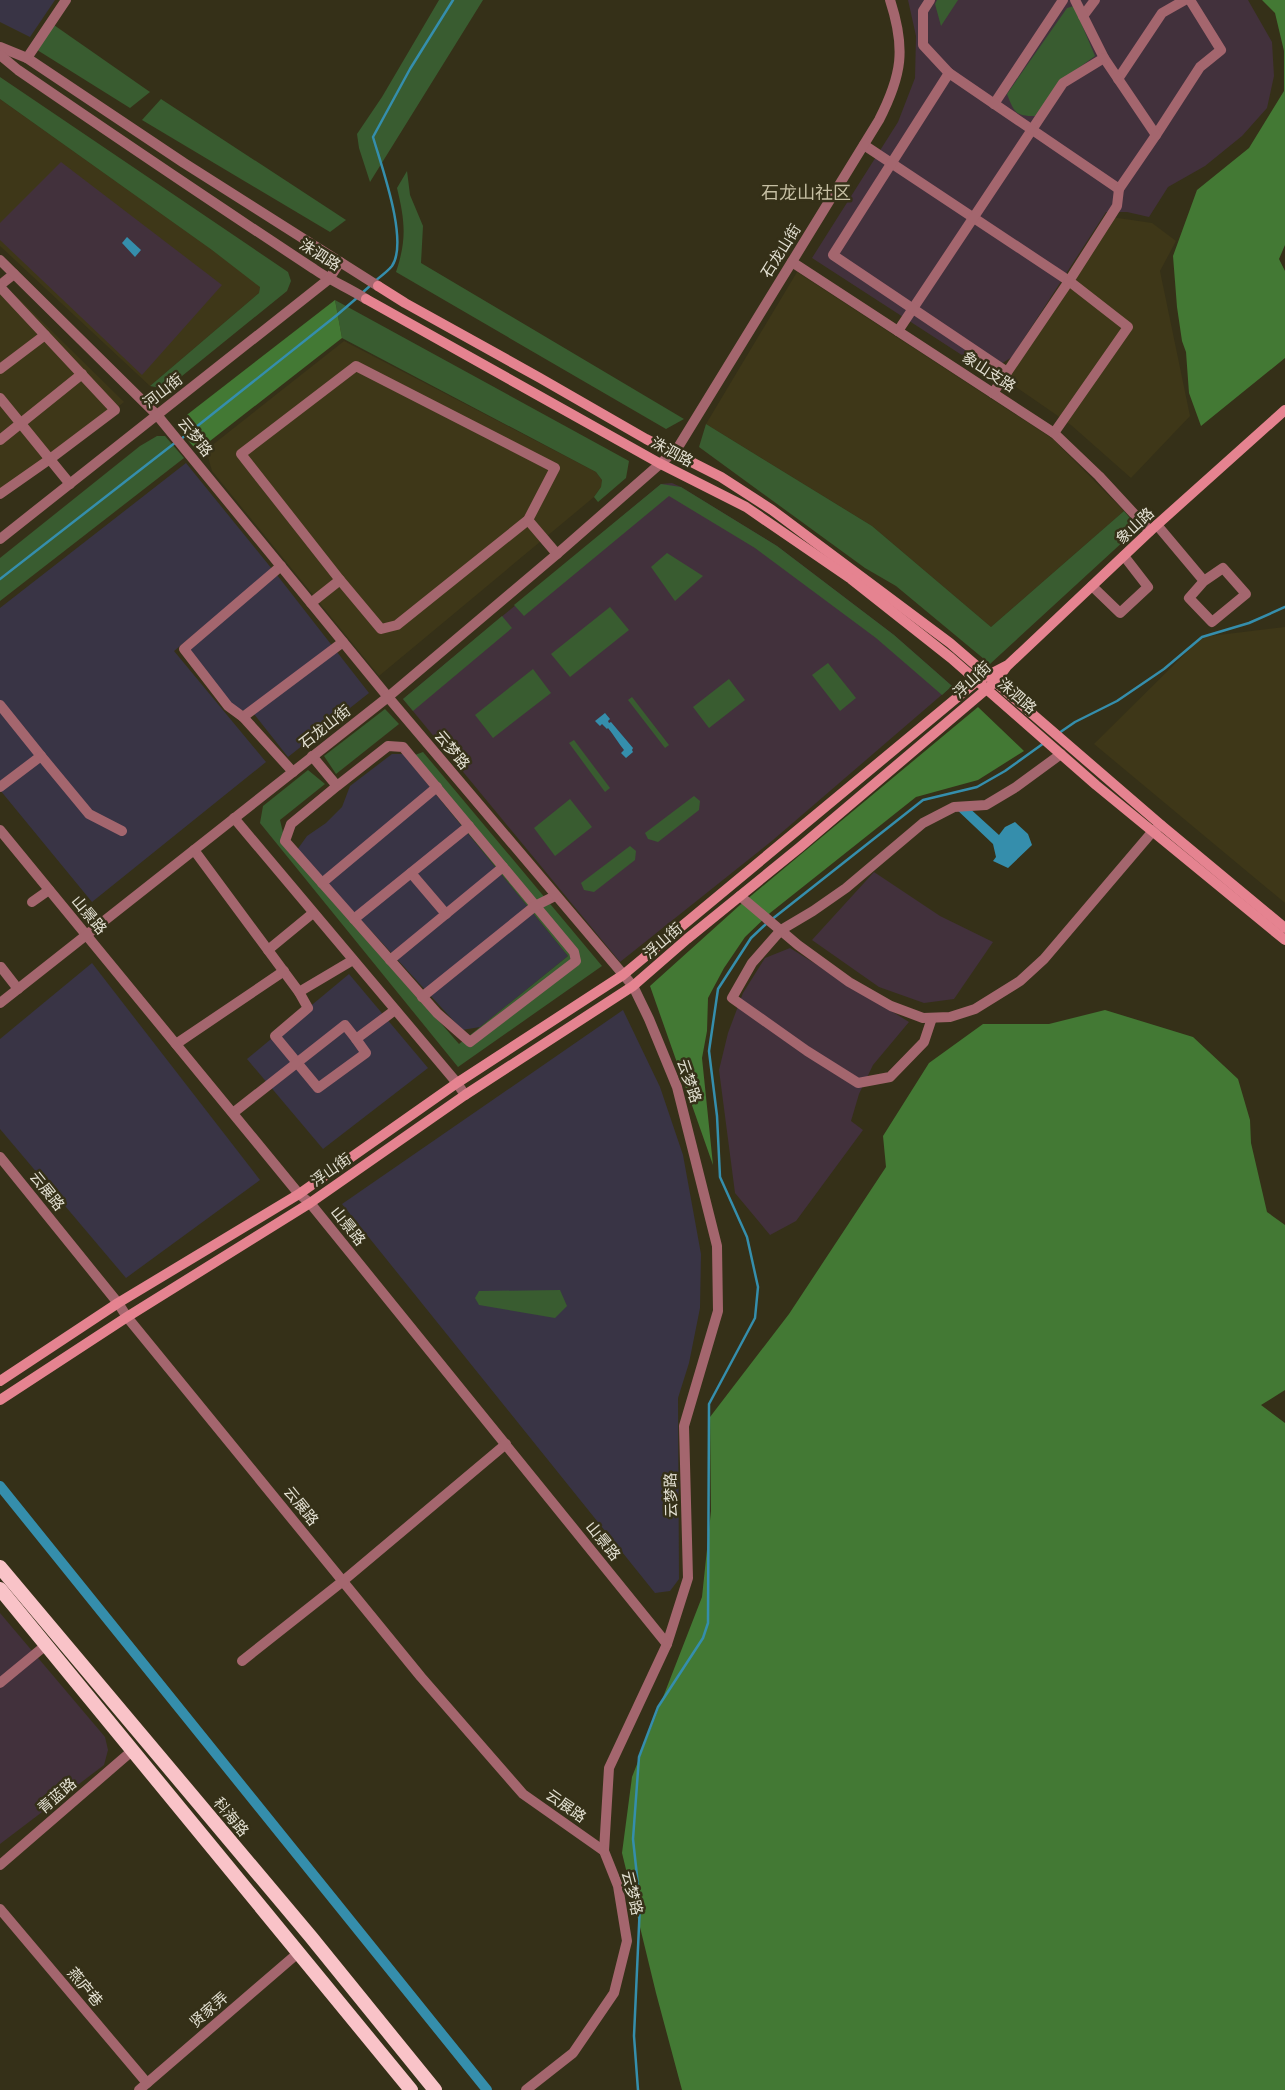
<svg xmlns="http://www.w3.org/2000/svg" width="1285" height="2090" viewBox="0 0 1285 2090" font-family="Spectral,'Noto Sans SC',serif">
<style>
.built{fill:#3e3718}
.industrial{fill:#393445}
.education{fill:#42313c}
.green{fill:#395c30}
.forest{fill:#437934}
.water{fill:#358eac}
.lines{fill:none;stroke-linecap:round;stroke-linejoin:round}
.stream{stroke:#358eac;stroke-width:2.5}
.canal{stroke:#358eac;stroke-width:10}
.minor{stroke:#a4666e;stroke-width:10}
.tertiary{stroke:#a4666e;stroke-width:10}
.secondary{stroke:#e58390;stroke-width:10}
.trunk{stroke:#f9c3c8;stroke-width:14}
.labels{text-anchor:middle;stroke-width:5;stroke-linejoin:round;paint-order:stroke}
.street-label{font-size:15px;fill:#e3e0d2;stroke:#353018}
.quarter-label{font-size:18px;fill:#c6bfa3;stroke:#353018}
</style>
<rect width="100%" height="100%" fill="#353018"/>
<g class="built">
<path d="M0,99l253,180 7,8 -1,6 -7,6 -102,87 -150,-140z"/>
<path d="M1111,217l41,6 24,18 -16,30 30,145 -59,62 -60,-53 -68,-47z"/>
<path d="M797,272l256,167 71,72 -133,116 -119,-101 -166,-102z"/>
<path d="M0,293h13l111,109 -124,97z"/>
<path d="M344,341l252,131 6,8 -1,7 -7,10 -215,179 -167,-205 -6,-21z"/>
<path d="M1285,627v276l-191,-159 108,-107z"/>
</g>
<g class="industrial">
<path d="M0,0h55l-25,37 -30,-15z"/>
<path d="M186,463l86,106 -98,82 92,111 -174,140 -92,-112v-182z"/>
<path d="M277,575l92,118 -81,64 -34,-43 -26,-8 -44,-57z"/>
<path d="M392,754h11l165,202 -88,71 -18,3 -165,-180 10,-14 19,-13 16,-16 8,-21z"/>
<path d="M92,963l168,217 -134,98 -126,-149v-90z"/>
<path d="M349,974l79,94 -105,81 -76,-90z"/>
<path d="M623,1010l37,77 23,68 18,99 -1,54 -11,55 -11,35 1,181 -9,12 -15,2 -313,-389z"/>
</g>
<g class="education">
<path d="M908,0h340l24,42 2,34 -7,32 -25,28 -37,30 -37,21 -19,30 -22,-5h-21l-94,145 -24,15 -176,-114 86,-136 17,-44 1,-42z"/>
<path d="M61,162l161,123 -80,90 -142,-135v-17z"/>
<path d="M672,483l9,4 96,59 117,89 58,51 -179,154 -153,122 -217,-263 258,-215z"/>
<path d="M874,872l66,44 53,26 -39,57 -30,4 -45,-16 -67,-47z"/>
<path d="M790,948l119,74 -36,43 -14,29 -8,27 12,9 -67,91 -26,14 -35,-42 -16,-123 9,-37 15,-40 22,-35z"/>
<path d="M0,1613l105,124 3,13 -4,15 -104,79z"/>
</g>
<g class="green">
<path d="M439,0h44l-113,182 -11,-34 -2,-14 25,-37z"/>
<path d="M937,0h21l-17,26 -6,-22z"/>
<path d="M1074,6l21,50 -33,24 -27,36c-20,0 -21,-4 -28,-22l60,-86z"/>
<path d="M51,23l99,69 -20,16 -96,-60z"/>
<path d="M0,77l288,195 3,9 -4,10 -121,98 -16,-3 102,-87 7,-6 1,-6 -48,-37 -212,-151z"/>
<path d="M161,99l185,121 -16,12 -188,-112z"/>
<path d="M407,171l3,24 13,31 -2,37 263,156 -18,10 -270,-157c11,-33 9,-51 1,-84z"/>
<path d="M335,300l294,161 -3,17 -28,24 -4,-5 7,-10 1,-7 -6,-8 -254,-134z"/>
<path d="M706,424l166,102 119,101 133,-116 14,17 -148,136 -94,-78 -31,-18 -166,-121z"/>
<path d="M157,436h8l19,22 -184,143v-43l140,-112z"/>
<path d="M661,484l20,3 96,59 117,89 58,51 -10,9 -66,-57 -121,-90 -86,-52 -145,120 -10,-11z"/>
<path d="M667,553l36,23 -28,25 -24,-34z"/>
<path d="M610,607l19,23 -59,47 -19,-23z"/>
<path d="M502,616l10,12 -99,83 -10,-12z"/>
<path d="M828,663l28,35 -16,13 -28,-36z"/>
<path d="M533,669l18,24 -58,45 -18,-23z"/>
<path d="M729,679l16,21 -36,28 -16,-21z"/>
<path d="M632,697l37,48 -4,3 -37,-48z"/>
<path d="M385,709l14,15 -63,50 -12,-18z"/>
<path d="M574,740l36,48 -5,4 -36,-49z"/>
<path d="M423,752l179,214 -144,101 -198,-244 3,-17 45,-36 17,14 -45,36 6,25 173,199 109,-88 -161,-198z"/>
<path d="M694,796l6,5 -1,9 -41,32 -10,-3 -3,-6z"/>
<path d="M570,799l22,28 -37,29 -21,-28z"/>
<path d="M630,846l6,5 -1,9 -41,32 -10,-2 -3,-7z"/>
<path d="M560,1290l7,16 -12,12 -76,-13 -4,-7 4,-7z"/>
</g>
<g class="forest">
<path d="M1262,0h23v245l-6,14 6,12v87l-84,68 -12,-33 -3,-41 -4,-11 -5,-34 -4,-51 24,-66 52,-42 35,-57v-40l-9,-38z"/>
<path d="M335,300l7,38 -141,110h-6c-8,-8 -13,-14 -15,-25l8,-9z"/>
<path d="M978,707l46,44 -46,29 -62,17 -146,116 -25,24 -21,31 -16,30 -1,33 -5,27 11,107 -63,-179 90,-81z"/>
<path d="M1105,1010l88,27 45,42 12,41 1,23 16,69 18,13v165l-24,15 24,18v667h-603l-26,-97 -34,-140 10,-76 70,-180 9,-86 -1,-94 79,-103 97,-147 -3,-31 46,-73 54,-39h66z"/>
</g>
<g class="water">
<path d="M127,237l14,13 -6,7 -13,-14z"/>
<path d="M605,713l5,6 -2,2 1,2 2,-1 22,26 -1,2 1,2 -7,6 -5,-5 3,-3c-6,-7 -10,-15 -16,-22l-1,1 -5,-5 -2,2 -5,-5z"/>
<path d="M966,805l33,30 6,-8 10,-5 13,12 4,11 -24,23 -15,-7 3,-4 -3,-13 -39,-37z"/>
</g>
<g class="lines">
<g class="stream">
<path d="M375,281c5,-4 13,-10 17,-15 17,-25 -11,-101 -19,-129l37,-68 43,-69"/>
<path d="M362,293l9,-8"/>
<path d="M181,439l156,-124 21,-18"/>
<path d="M0,579l176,-137"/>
<path d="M1059,733l16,-11 42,-21 47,-32 38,-32 47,-14 36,-16"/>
<path d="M771,920l152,-120 54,-13 28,-16 39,-28"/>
<path d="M638,2090l-4,-54 6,-132 -7,-65 6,-82 19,-50 45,-69 5,-15 1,-219 46,-86 3,-31 -11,-50 -27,-60 -3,-61 -8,-65 9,-62 33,-51 16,-15"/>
</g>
<path class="canal" d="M0,1486l487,604"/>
<g class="minor">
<path d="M930,0l-7,11v34l26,28"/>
<path d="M1083,16l12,-16"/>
<path d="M27,58l39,-58"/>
<path d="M1118,79l44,-66 23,-13"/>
<path d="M994,104l69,-104"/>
<path d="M1156,135l44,-68 21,-17 -31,-50"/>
<path d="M864,145l205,136 -76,112"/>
<path d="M0,285l14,-11"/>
<path d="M0,287l115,123 -65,49 -50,35"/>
<path d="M898,331l165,-248 41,-25 -29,-58"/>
<path d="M356,366l199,102 -27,52 -131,105 -16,4 -41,-49 -99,-126z"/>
<path d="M0,369l45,-34"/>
<path d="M1007,372l-174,-117 116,-182 170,116 37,-54 -52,-77"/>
<path d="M0,398l70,86"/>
<path d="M1054,433l74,-106 -59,-46 48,-75 2,-17"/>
<path d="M0,440l82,-66"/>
<path d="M528,520l29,34"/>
<path d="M1157,525l47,56 19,-13 23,26 -34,28 -23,-24 15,-17"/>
<path d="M1092,586l28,27 28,-26 -24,-31"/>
<path d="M311,603l29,-23"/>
<path d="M0,705l41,51"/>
<path d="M243,717l-15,-11 -44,-57 97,-83"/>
<path d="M312,756l25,30 51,-40 15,1 171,205 2,9 -106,81 -33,-29 -152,-172 6,-17 46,-38"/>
<path d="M293,772l-50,-55 100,-75"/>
<path d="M0,787l41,-31 48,58 33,17"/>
<path d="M234,818l223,265 8,12"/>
<path d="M194,850l105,142 9,16 -33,28 43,52 48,-35 -10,-14"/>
<path d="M411,873l35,41"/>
<path d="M322,883l115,-96"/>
<path d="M740,896l58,49 51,37 42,24 32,12 27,-1 25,-8 45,-28 24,-22 109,-128 8,-6"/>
<path d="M32,902l17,-12"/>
<path d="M354,919l115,-93"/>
<path d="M268,950l45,-37"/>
<path d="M390,960l113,-93"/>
<path d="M1,967l17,22"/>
<path d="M299,992l54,-32"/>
<path d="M422,997l113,-91 20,-10"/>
<path d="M932,1018l-8,24 -34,35 -32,6 -51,-32 -75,-53 20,-35 29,-33 32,-19 33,-23 77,-65 31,-16 32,-2 30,-18 45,-33"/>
<path d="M176,1044l108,-73"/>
<path d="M233,1113l112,-88 11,14 39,-29"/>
<path d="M0,1683l46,-38"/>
<path d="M0,1909l147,174"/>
<path d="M139,2090l159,-137"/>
</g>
<g class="tertiary">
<path d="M0,47l27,11 157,105 194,123"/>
<path d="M0,55l18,15c98,67 197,134 296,199 17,12 35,19 52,30"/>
<path d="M0,260l157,155 231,282 245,289 16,33 28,68 40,159 1,65 -34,115 4,152 -21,66 -58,124 -5,83 14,35 9,55 -13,52 -41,60 -47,37"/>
<path d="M792,262l262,171 45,43 51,55"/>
<path d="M0,539l329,-260 11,-17"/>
<path d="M0,830l299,364 11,9 357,441"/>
<path d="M0,1003l388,-306 169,-143 120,-105 202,-329c23,-45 27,-71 11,-120"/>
<path d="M0,1157l118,146 9,14 294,360 102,117 81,57"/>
<path d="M242,1661l101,-80 163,-137"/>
<path d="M0,1865l133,-115"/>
</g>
<g class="secondary">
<path d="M378,286l27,17 135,75 106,61 75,38 51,33 178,133 211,182 124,103"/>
<path d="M366,299l293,164 87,44 105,72 100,79 145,127 189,155"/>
<path d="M0,1381l118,-78 181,-109 158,-111 166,-108 354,-294 29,-15"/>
<path d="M0,1400l127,-83 183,-114 155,-108 168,-109 54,-47 112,-91 197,-167 11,-15 143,-135 135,-121"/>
</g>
<g class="trunk">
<path d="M0,1567l311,370 124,153"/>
<path d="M0,1589l411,501"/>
</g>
</g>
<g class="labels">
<g class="street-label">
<text transform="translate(781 251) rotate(-58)" y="5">石龙山街</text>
<text transform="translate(320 255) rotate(32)" y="5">洙泗路</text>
<text transform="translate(989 372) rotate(33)" y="5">象山支路</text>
<text transform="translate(163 391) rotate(-38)" y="5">河山街</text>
<text transform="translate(195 437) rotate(51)" y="5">云梦路</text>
<text transform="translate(672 452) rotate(28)" y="5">洙泗路</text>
<text transform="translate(1135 526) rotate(-43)" y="5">象山路</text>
<text transform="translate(972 680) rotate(-43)" y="5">浮山街</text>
<text transform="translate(1017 696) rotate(41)" y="5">洙泗路</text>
<text transform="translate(325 727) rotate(-38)" y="5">石龙山街</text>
<text transform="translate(452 750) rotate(50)" y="5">云梦路</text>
<text transform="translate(89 915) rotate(50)" y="5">山景路</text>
<text transform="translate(663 941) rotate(-41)" y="5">浮山街</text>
<text transform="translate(689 1081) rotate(71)" y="5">云梦路</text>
<text transform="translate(331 1170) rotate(-35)" y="5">浮山街</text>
<text transform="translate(47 1191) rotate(51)" y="5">云展路</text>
<text transform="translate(348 1226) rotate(51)" y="5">山景路</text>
<text transform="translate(671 1495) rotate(-91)" y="5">云梦路</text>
<text transform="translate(301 1506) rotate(51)" y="5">云展路</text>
<text transform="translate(603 1541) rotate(51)" y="5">山景路</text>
<text transform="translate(57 1796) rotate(-41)" y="5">青蓝路</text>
<text transform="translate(566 1806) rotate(35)" y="5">云展路</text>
<text transform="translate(231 1817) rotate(50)" y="5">科海路</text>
<text transform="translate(632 1893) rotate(76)" y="5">云梦路</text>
<text transform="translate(85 1987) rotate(50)" y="5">燕庐巷</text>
<text transform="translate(209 2010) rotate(-41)" y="5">贤家弄</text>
</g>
<g class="quarter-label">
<text x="806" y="199">石龙山社区</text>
</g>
</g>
</svg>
